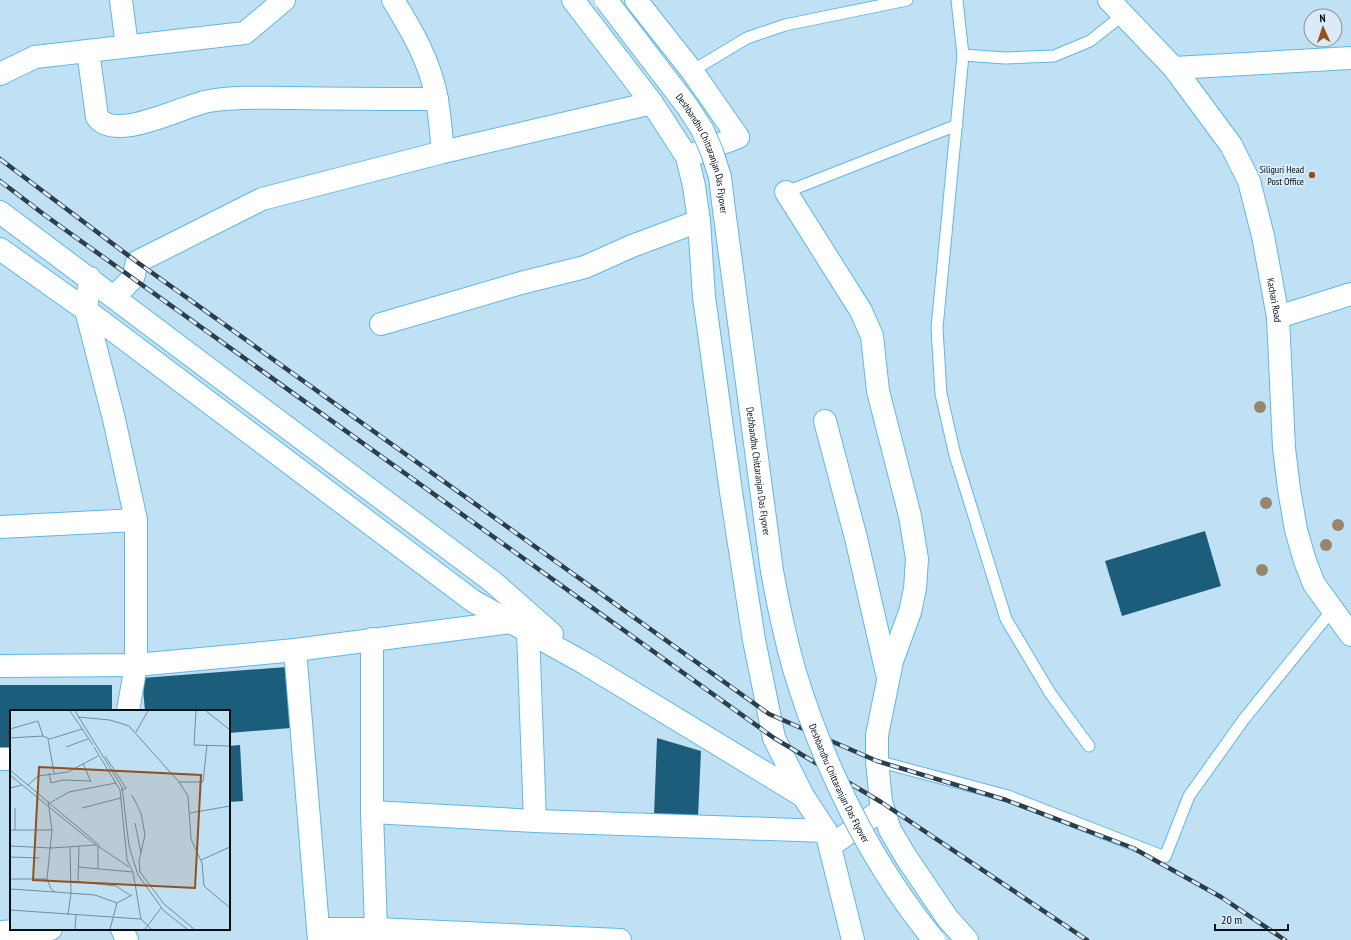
<svg xmlns="http://www.w3.org/2000/svg" width="1351" height="940" viewBox="0 0 1351 940" font-family="'PT Sans Narrow',sans-serif">
<style>
.building{fill:#1c5d7c}
.lines{fill:none;stroke-linecap:round;stroke-linejoin:round}
.service-casing{stroke:#5eb8e7;stroke-width:13}
.minor-casing{stroke:#5eb8e7;stroke-width:24}
.tertiary-casing{stroke:#5eb8e7;stroke-width:24}
.service{stroke:#fff;stroke-width:11}
.minor{stroke:#fff;stroke-width:22}
.tertiary{stroke:#fff;stroke-width:22}
.rail-casing{stroke:#2b3e4a;stroke-width:4.5}
.rail{stroke:#dbebf5;stroke-width:3;stroke-dasharray:9;stroke-linecap:butt}
.secondary-bridge-casing{stroke:#5eb8e7;stroke-width:24;stroke-linecap:butt}
.secondary-bridge{stroke:#fff;stroke-width:22}
.tree{fill:#98856e}
.poi-dot{fill:#935120;stroke:#dbebf5;stroke-width:1.5}
.labels{text-anchor:middle;stroke-width:4;stroke-linejoin:round;paint-order:stroke}
.street-label{font-size:10px;fill:#000f18;stroke:#dbebf5}
.poi-label{font-size:10px;fill:#000f18;stroke:#dbebf5;text-anchor:end}
.inset-road{fill:none;stroke:#738d9c;stroke-width:1}
.view{fill:#935120;fill-opacity:0.15;stroke:#935120;stroke-width:2}
.inset-edge{fill:none;stroke:#000f18;stroke-width:2}
</style>
<rect width="100%" height="100%" fill="#c0e1f4"/>
<g class="building">
<path d="M1205,531l16,55 -99,30 -17,-55z"/>
<path d="M287,667l4,61 -62,5v-22h-84l-3,-33z"/>
<path d="M0,685h112v26h-101v38h-11z"/>
<path d="M657,738l44,13 -3,66 -44,-1z"/>
<path d="M240,745l3,56 -14,1v-56z"/>
</g>
<g class="lines">
<defs>
<g id="service">
<path d="M957,0l6,55 -26,273 4,66 14,61 51,164 44,74 39,53"/>
<path d="M963,55l42,3 49,-2 36,-15 33,-26"/>
<path d="M692,71l55,-33 38,-13 122,-25"/>
<path d="M786,192l171,-67"/>
<path d="M877,761l131,35 157,61 24,-61 55,-77 89,-110"/>
</g>
<g id="minor">
<path d="M121,0l6,46"/>
<path d="M393,0c19,31 38,63 44,100 3,17 4,34 6,52"/>
<path d="M573,0l79,103 35,54 7,29 5,35 5,76 27,195 23,148 20,98 29,58"/>
<path d="M88,51l9,66c19,26 87,-12 112,-16 27,-5 57,-3 85,-3 48,1 96,1 143,1"/>
<path d="M1174,68l177,-10"/>
<path d="M0,74l35,-17 210,-24 39,-33"/>
<path d="M692,155l46,-18"/>
<path d="M90,278l-4,32 28,109 22,101v145l-8,46"/>
<path d="M114,297l19,-19 4,-16 125,-63 181,-47 209,-49"/>
<path d="M1278,317l73,-23"/>
<path d="M381,324l140,-41 64,-16 47,-21 67,-25"/>
<path d="M825,421l31,117 32,140"/>
<path d="M0,527l136,-7"/>
<path d="M528,631l7,190"/>
<path d="M372,639v173l4,117"/>
<path d="M295,650l24,290"/>
<path d="M0,666l136,-1 159,-15 216,-28"/>
<path d="M0,759h11"/>
<path d="M372,812l163,9 291,10"/>
<path d="M122,929l5,11"/>
<path d="M318,929h58l244,11"/>
<path d="M0,932l51,-3"/>
</g>
<g id="tertiary">
<path d="M636,0l56,71 46,66"/>
<path id="s1" d="M1109,0l65,68 57,77 18,36 14,55 15,81 6,131 5,41 7,41 9,31 9,23 37,51"/>
<path d="M786,192l75,119 11,25 6,55 32,125 7,43 -2,30 -5,23 -18,49 -15,74v26l4,41 9,28 16,27 42,62 19,21"/>
<path d="M0,212l493,370 59,52"/>
<path d="M0,249l86,61 387,291 113,63 217,132 23,35 27,109"/>
<path d="M830,846l53,-37"/>
</g>
</defs>
<use href="#service" class="service-casing"/>
<use href="#minor" class="minor-casing"/>
<use href="#tertiary" class="tertiary-casing"/>
<use href="#service" class="service"/>
<use href="#minor" class="minor"/>
<use href="#tertiary" class="tertiary"/>
<defs>
<g id="rail">
<path d="M0,159l137,103 632,452 108,47 129,39 127,48 88,49 64,43"/>
<path d="M0,181l46,35 728,522 107,64 206,138"/>
</g>
</defs>
<use href="#rail" class="rail-casing"/>
<use href="#rail" class="rail"/>
<defs>
<g id="secondary-bridge">
<path id="s2" d="M606,0l81,106 15,23 10,23 8,25 3,25 49,369c6,33 13,66 22,98 29,96 76,193 140,271"/>
</g>
</defs>
<use href="#secondary-bridge" class="secondary-bridge-casing"/>
<use href="#secondary-bridge" class="secondary-bridge"/>
</g>
<g class="tree">
<circle cx="1260" cy="407" r="6"/>
<circle cx="1266" cy="503" r="6"/>
<circle cx="1338" cy="525" r="6"/>
<circle cx="1326" cy="545" r="6"/>
<circle cx="1262" cy="570" r="6"/>
</g>
<circle class="poi-dot" cx="1312" cy="175" r="4"/>
<g class="labels">
<g class="street-label">
<text dy="4" stroke="none"><textPath href="#s2" startOffset="184">Deshbandhu Chittaranjan Das Flyover</textPath></text>
<text dy="4" stroke="none"><textPath href="#s1" startOffset="352">Kachari Road</textPath></text>
<text dy="4" stroke="none"><textPath href="#s2" startOffset="509">Deshbandhu Chittaranjan Das Flyover</textPath></text>
<text dy="4" stroke="none"><textPath href="#s2" startOffset="833">Deshbandhu Chittaranjan Das Flyover</textPath></text>
</g>
<g class="poi-label">
<text x="1304" y="173">Siliguri Head<tspan x="1304" dy="12">Post Office</tspan></text>
</g>
</g>
<g transform="translate(10 710)">
<rect width="220" height="220" fill="#c0e1f4"/>
<path class="inset-road" d="M60,1l23,34M65,1l47,76 7,59 9,29 26,36 23,18M186,1l-2,34 36,1M196,1l24,19M68,7l32,3 19,6 50,56 9,14 3,43 11,24 2,23 26,22M0,19l28,-8 5,15 7,3 32,-10M126,22l12,-21M0,28l33,-2M38,29l6,34M56,37l22,-8M84,37l26,43 7,70 6,12 8,47 10,10M95,46l21,32 -5,2M73,53l8,19M0,60l89,75M39,63l2,10 12,-3 28,1M0,65l82,67 37,25M169,72h24l4,-37M18,75l10,-9 30,-4 30,-16M0,78l12,-3M122,85l9,18 4,22 -6,26 1,11 24,32 30,25M38,91l4,29 -5,49 4,10 4,3 40,3 22,8M40,93l19,-11 47,-9M5,98v22M72,98l39,-10M180,103l40,-7M125,113l6,30M0,120h42M0,136l41,2 45,-3M0,147l29,1M191,150l29,-13M68,157l55,5M88,159v-23M0,169h37M61,171l45,5 15,10M68,171l1,-35M0,179l45,3M0,200l131,9M58,205l3,-22 -1,-46M65,219l1,-14M100,219l7,-26 15,-8M135,219l16,-21"/>
<path class="view" d="M29,57l162,8 -6,113 -162,-8z"/>
<rect width="220" height="220" class="inset-edge"/>
</g>
<g transform="translate(1323 28) rotate(357)"><circle r="19" fill="#dbebf5" stroke="#83939d"/>
<path d="M0-3L7 15L0 10L-7 15Z" fill="#935120"/>
<text y="-6" font-size="11" font-weight="bold" text-anchor="middle" fill="#000f18">N</text>
</g>
<path d="M1215 924v6h73v-6" fill="none" stroke="#000f18" stroke-width="2"/>
<text x="1221" y="924" font-size="12" fill="#000f18" stroke="#dbebf5" stroke-width="3" paint-order="stroke">20 m</text>
</svg>
